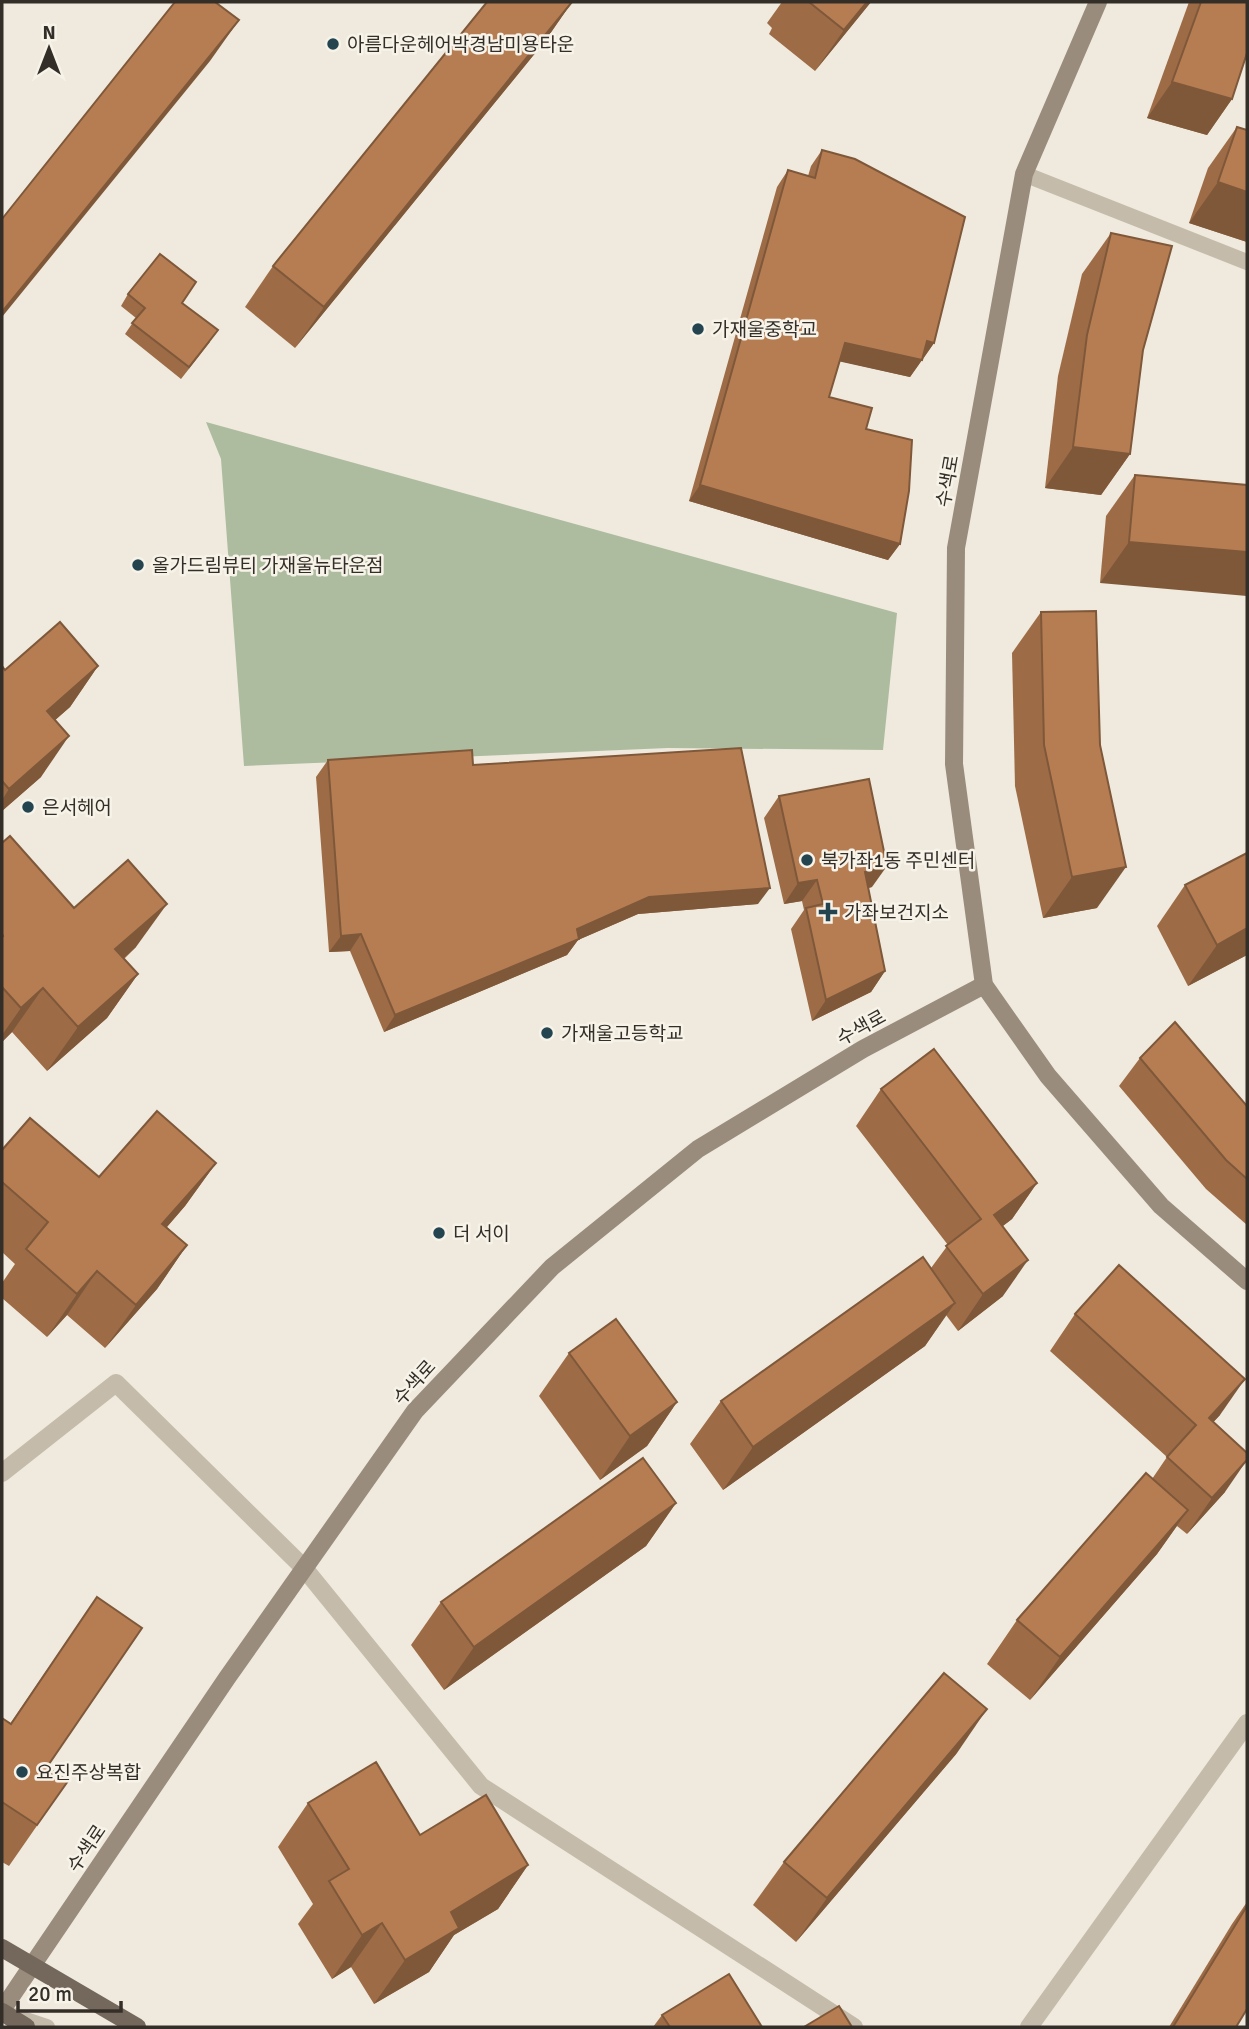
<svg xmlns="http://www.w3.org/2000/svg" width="1249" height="2029" viewBox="0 0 1249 2029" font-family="Signika,'Noto Sans KR',sans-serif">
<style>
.green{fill:#adbc9f}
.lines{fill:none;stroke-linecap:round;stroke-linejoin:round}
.lane{stroke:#c5bbaa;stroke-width:16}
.street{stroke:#c5bbaa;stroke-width:18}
.secondary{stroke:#998c7c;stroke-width:18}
.primary{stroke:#74685c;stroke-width:18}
.wall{fill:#9d6c47}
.shaded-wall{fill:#7f583a}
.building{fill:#b67d53;stroke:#7f583a;stroke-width:2}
.poi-dot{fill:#244550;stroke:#f7f3e9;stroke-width:2.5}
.labels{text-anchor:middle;stroke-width:5;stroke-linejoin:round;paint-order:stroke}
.poi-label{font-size:19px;fill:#342e29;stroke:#f7f3e9;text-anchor:start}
.street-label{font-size:19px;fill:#342e29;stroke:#f7f3e9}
</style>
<rect width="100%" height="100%" fill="#efeadd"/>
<path class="green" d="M206,422l691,191 -14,137 -215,-2 -424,18 -23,-307z"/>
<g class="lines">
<g class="lane">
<path d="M1024,174l223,88"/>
<path d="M14,2016l33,11"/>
</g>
<g class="street">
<path d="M2,1473l114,-90 188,185 177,218 373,241"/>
<path d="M1029,2027l218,-304"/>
</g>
<g class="secondary">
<path d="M1098,2l-74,172 -68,374 -2,216 30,221 64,91 113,130 86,75"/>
<path d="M2,2010l225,-332 188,-267 137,-144 146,-118 165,-100 121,-64"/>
</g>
<g class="primary">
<path d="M2,1948l135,79"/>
<path d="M2,2012l24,15"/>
</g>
</g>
<g class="wall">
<path d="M572,2l-27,39 -250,307 -50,-41 28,-41z"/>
<path d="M782,2h89l-56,69 -46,-37 3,-6 -5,-5z"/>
<path d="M1189,2h58l-15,97 -25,36 -60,-17z"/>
<path d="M1237,127l10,3v112l-58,-19 19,-55z"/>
<path d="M822,150l112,193 -24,34 -70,-16 -11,36 37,32 34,115 -12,16 -199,-59 88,-314 11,-17 20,6 3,-10z"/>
<path d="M1111,233l32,117 -13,104 -29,41 -56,-7 13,-112 24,-102z"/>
<path d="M128,294l54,9 28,39 -29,37 -56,-45 11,-16 -15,-12z"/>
<path d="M1135,475l112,10 -147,98 6,-67z"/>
<path d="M1041,612l56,296 -54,10 -28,-132 -3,-133z"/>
<path d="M2,666l3,4 93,-4 -28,41 -15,13 -14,57 -39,34z"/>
<path d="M328,760l145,5 285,139 -120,10 -60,26 -11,15 -183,77 -34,-81 -21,1 -13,-175z"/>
<path d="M779,796l93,91 -4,1 17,83 -14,21 -59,29 -21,-92 13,-19 -2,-9 -18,3 -20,-86z"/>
<path d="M2,843l72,65 62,39 -12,12 14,15 -31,44 -60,53 -35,-39 -10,10z"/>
<path d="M1185,885l62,70 -59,31 -31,-60z"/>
<path d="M1140,1058l107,48v119l-41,-36 -87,-103z"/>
<path d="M881,1089l156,94 -25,36 -9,7v70l-45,35 -12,-16 -21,31 -202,144 -33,-46 31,-43 210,-133 17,-23 -92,-119z"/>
<path d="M2,1150l97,27 117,-14 -31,43 -18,21 20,18 -30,44 -52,59 -38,-33 -20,22 -45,-39v-15l13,-19 -13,-12z"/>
<path d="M1075,1314l145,101 -7,7 12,70 -38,42 -10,-8 -20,28 -127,146 -43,-36 30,-44 135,-141 15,-22 -117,-106z"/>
<path d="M569,1353l108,49 -30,44 -47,34 -61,-84z"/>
<path d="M676,1503l-30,43 -202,144 -33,-45 30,-43z"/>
<path d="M97,1597l-50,170 21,14 -59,85 -7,-4v-144l8,6z"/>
<path d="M957,1753l-161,189 -43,-37 31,-43z"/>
<path d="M308,1803l112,32 108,30 -30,44 -44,26 -25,37 -55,32 -23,-37 -19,12 -34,-55 15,-20 -35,-57z"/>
<path d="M1247,1902v107l-11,18h-67l63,-103z"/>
<path d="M662,2015l100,12h-109z"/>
</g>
<g class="shaded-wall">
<path d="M572,2l-27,39 -250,307 29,-41z"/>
<path d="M867,2h4l-56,69 29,-41z"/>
<path d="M239,20l-29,41 -208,256v-5z"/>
<path d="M1172,82l60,17 -25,36 -60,-17z"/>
<path d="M1218,182l29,10v50l-58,-19z"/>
<path d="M927,341l7,2 -11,16z"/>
<path d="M845,343l77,17 -12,17 -77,-17z"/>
<path d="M1073,447l57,7 -29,41 -56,-7z"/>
<path d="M700,485l200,59 -12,16 -199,-59z"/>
<path d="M1129,542l118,10v44l-147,-13z"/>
<path d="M98,666l-28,41 -51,45 28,-41z"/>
<path d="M69,736l-28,41 -39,34v-11l7,-11z"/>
<path d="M887,866l-15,21 -22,6 15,-21z"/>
<path d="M1126,867l-29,41 -54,10 29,-41z"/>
<path d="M817,880l-15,21 -18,3 14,-21z"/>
<path d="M770,888l-12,16 -120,10 -60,26 -11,15 -183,77 11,-17 182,-86 72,-32z"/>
<path d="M167,904l-31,43 -51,46 30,-44z"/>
<path d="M1247,928v27l-59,31 29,-41z"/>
<path d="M361,934l-11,17 -21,1 12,-16z"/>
<path d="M885,971l-14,21 -59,29 14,-21z"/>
<path d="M138,974l-31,44 -60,53 31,-44z"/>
<path d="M43,988l-31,44 -10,10v-7l19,-27z"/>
<path d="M216,1163l-31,43 -53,61 30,-43z"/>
<path d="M1037,1183l-25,36 -43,32 25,-36z"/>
<path d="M187,1245l-30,44 -52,59 31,-43z"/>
<path d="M1028,1260l-25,36 -45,35 25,-37z"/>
<path d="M97,1271l-30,44 -20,22 30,-43z"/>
<path d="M955,1303l-30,43 -202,144 30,-43z"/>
<path d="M1245,1379l-25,36 -37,40 26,-37z"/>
<path d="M677,1402l-30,44 -47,34 30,-44z"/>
<path d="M1247,1460l-22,32 -38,42 25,-36z"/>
<path d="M676,1503l-30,43 -202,144 30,-43z"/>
<path d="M1188,1510l-31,44 -127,146 30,-43z"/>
<path d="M987,1709l-30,44 -161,189 31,-44z"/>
<path d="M528,1865l-30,44 -44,26 -25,37 -55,32 31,-44 46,-48z"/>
<path d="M382,1923l-31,44 -19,12 30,-44z"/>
</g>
<g class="building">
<path d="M175,2h40l24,18 -237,292v-93z"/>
<path d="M487,2h85l-248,305 -51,-41z"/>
<path d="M809,2h58l-23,28z"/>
<path d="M1201,2h46v51l-15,46 -60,-17z"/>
<path d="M1237,127l10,3v62l-29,-10z"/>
<path d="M822,150l33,9 110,58 -31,126 -7,-2 -5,19 -77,-17 -16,54 43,11 -6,21 46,11 -3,51 -9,53 -200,-59 88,-315 27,8z"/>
<path d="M1111,233l61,13 -29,104 -13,104 -57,-7 14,-112z"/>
<path d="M160,254l36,28 -14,21 36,27 -29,37 -57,-44 13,-15 -17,-14z"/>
<path d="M1135,475l112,10v67l-118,-10z"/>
<path d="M1096,611l4,134 26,122 -54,10 -28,-132 -3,-133z"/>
<path d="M60,622l38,44 -51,45 22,25 -60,53 -7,-8v-115l3,4z"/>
<path d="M741,748l29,140 -121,9 -72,32 2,10 -184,76 -34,-81 -20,2 -13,-176 144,-10 1,15z"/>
<path d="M869,779l18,87 -22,6 20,99 -59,29 -20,-92 17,-4 -6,-24 -19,3 -19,-87z"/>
<path d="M10,836l64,72 54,-48 39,44 -52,45 23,25 -60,53 -35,-39 -22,20 -19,-21v-50l1,-1 -1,-2v-91z"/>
<path d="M1247,853v75l-30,17 -32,-60z"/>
<path d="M1175,1022l72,84v73l-21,-19 -86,-102z"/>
<path d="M934,1049l103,134 -43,32 34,45 -45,34 -37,-48 35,-27 -100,-130z"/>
<path d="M157,1111l59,52 -54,61 25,21 -51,60 -39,-34 -20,23 -51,-45 22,-27 -46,-40v-32l28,-32 69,59z"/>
<path d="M923,1257l32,46 -202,144 -32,-46z"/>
<path d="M1119,1265l126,114 -36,39 38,35v7l-35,38 -45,-41 29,-32 -121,-111z"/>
<path d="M616,1319l61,83 -47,34 -61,-83z"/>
<path d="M643,1458l33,45 -202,144 -33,-45z"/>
<path d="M1146,1473l42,37 -128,147 -43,-37z"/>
<path d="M97,1597l45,31 -95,139 21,14 -31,44 -35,-23v-84l9,6z"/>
<path d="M944,1673l43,36 -160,189 -43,-36z"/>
<path d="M376,1762l44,73 66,-40 42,70 -77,47 8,16 -54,32 -23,-37 -20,12 -33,-54 20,-12 -41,-66z"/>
<path d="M1247,1906v103l-11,18h-63z"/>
<path d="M729,1974l33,53h-92l-8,-12z"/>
<path d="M839,2006l13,21h-48z"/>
</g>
<g class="poi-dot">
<circle cx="333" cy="44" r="7"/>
<circle cx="698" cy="329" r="7"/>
<circle cx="138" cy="565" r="7"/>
<circle cx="28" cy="807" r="7"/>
<circle cx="807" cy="860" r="7"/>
<path d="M824.5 901.5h7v7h7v7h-7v7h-7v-7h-7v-7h7z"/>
<circle cx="547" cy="1033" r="7"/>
<circle cx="439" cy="1233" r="7"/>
<circle cx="22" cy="1772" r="7"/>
</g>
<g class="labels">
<g class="poi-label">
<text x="347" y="51">아름다운헤어박경남미용타운</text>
<text x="712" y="336">가재울중학교</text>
<text x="152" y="572">올가드림뷰티 가재울뉴타운점</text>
<text x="42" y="814">은서헤어</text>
<text x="821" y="867">북가좌1동 주민센터</text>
<text x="844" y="919">가좌보건지소</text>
<text x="561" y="1040">가재울고등학교</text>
<text x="453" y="1240">더 서이</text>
<text x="36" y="1779">요진주상복합</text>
</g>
<g class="street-label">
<text transform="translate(947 481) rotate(-80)" y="7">수색로</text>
<text transform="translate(861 1027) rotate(-29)" y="7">수색로</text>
<text transform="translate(414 1382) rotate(-48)" y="7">수색로</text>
<text transform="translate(86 1848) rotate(-56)" y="7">수색로</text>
</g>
</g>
<rect width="1249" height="2029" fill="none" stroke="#342e29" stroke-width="7"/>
<g transform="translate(49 49)" stroke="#f7f3e9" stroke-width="5" paint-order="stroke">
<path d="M0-5L12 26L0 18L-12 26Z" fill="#342e29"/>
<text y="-10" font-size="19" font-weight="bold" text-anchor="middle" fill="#342e29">N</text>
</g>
<path d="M18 2001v10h103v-10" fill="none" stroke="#342e29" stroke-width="3.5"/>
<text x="28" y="2001" font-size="21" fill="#342e29" stroke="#f7f3e9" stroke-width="5" paint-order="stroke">20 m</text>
</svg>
